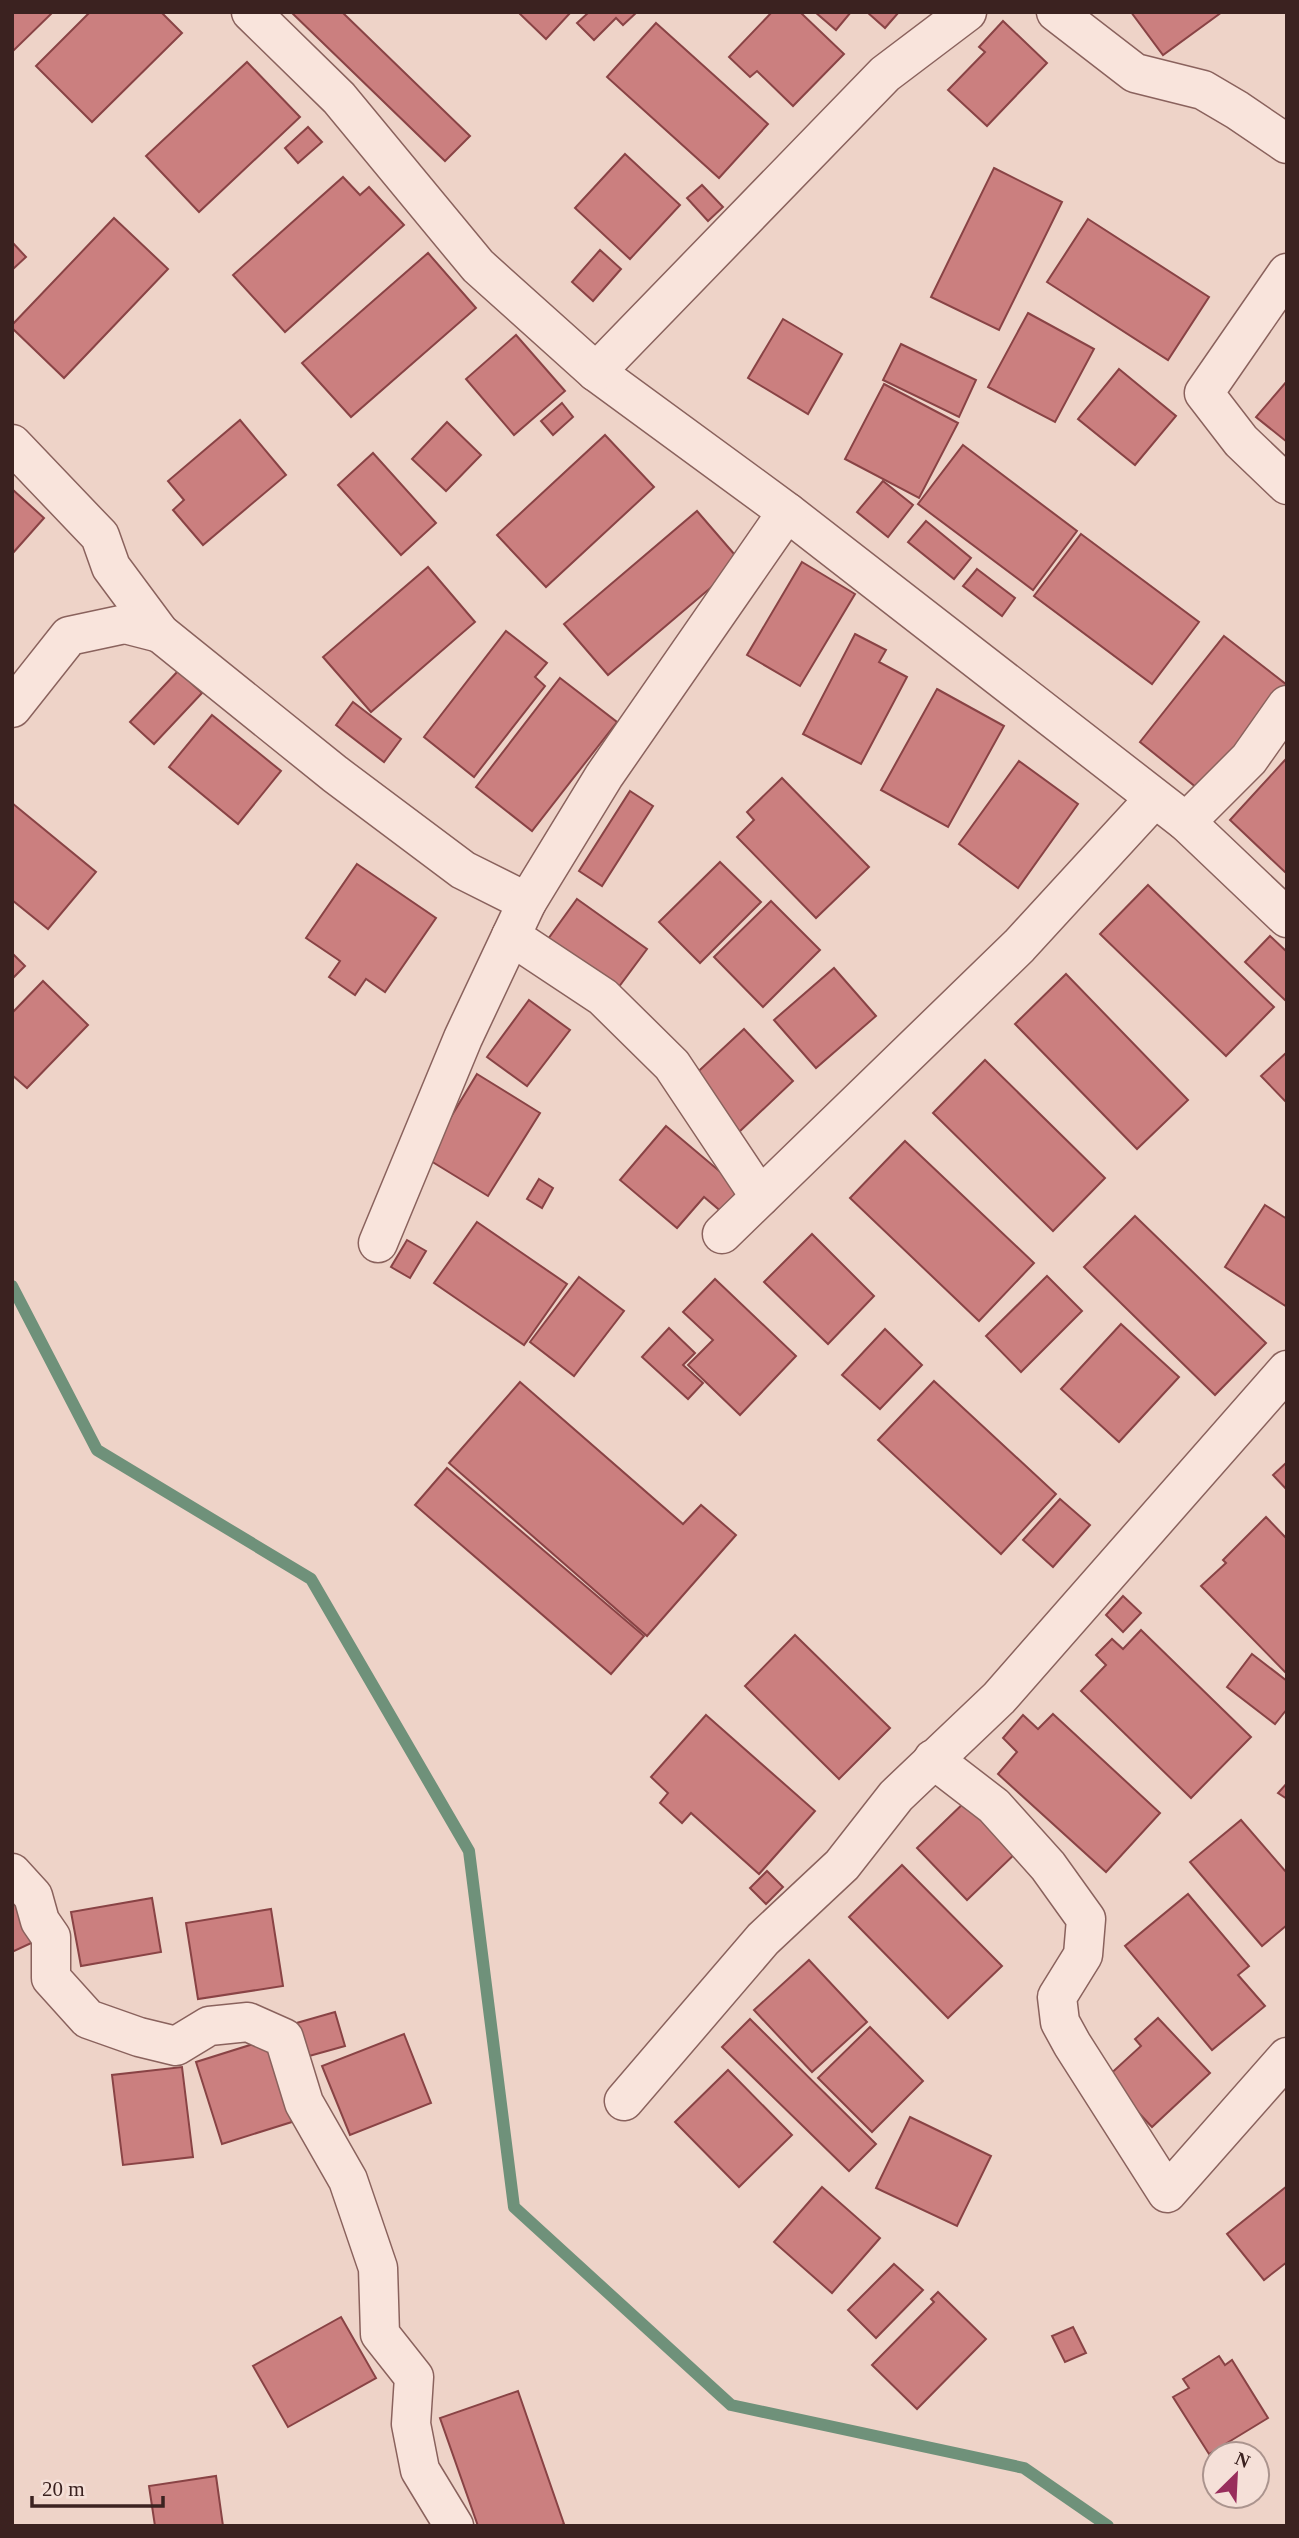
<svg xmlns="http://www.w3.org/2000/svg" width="1299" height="2538" viewBox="0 0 1299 2538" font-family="Georgia,serif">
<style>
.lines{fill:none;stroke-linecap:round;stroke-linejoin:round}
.stream{stroke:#6f917a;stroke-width:12}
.building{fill:#cb7f7f;stroke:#894345;stroke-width:2}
.minor-casing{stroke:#8a625d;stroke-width:41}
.minor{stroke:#f9e4dc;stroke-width:38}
</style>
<rect width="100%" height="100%" fill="#eed3c8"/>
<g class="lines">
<path class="stream" d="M12,1286l85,164 214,129 158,272 45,356 217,198 293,63 84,58"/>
</g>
<g class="building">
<path d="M12,12h41l-41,40z"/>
<path d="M90,12h71l21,21 -90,89 -56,-56z"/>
<path d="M291,12h51l128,124 -25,25z"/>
<path d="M518,12h53l-25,27z"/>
<path d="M589,12h48l-14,13 -7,-7 -22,22 -17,-17z"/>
<path d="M772,12h28l44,42 -51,52 -36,-35 -7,6 -21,-20z"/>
<path d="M815,12h36l-15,18z"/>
<path d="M867,12h32l-14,16z"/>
<path d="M1131,12h91l-59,43z"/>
<path d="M1003,21l44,42 -60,63 -39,-36 37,-38 -6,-5z"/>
<path d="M656,23l112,101 -49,54 -112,-101z"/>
<path d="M247,62l53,55 -101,95 -53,-56z"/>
<path d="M308,127l14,15 -24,21 -13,-15z"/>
<path d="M625,154l55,51 -50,54 -55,-51z"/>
<path d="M994,168l68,34 -63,128 -68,-33z"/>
<path d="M343,177l17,18 9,-8 35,38 -119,107 -52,-57z"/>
<path d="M702,185l21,22 -15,14 -21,-23z"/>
<path d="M114,218l54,51 -104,109 -52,-50v-3z"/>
<path d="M1088,219l121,78 -41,63 -121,-78z"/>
<path d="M12,242l14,15 -14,13z"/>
<path d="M600,250l21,19 -28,32 -21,-19z"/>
<path d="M428,253l48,55 -125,109 -49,-54z"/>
<path d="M1028,313l66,36 -39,73 -67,-35z"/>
<path d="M783,319l59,35 -34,60 -60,-36z"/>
<path d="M516,335l49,56 -51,44 -48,-56z"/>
<path d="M901,344l75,36 -17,37 -76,-37z"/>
<path d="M1119,369l57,47 -41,49 -57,-46z"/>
<path d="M1287,381v61l-31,-25z"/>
<path d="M884,384l74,39 -39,75 -74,-39z"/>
<path d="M562,403l11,14 -20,18 -12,-14z"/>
<path d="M240,420l46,55 -83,70 -30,-35 11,-10 -16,-19z"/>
<path d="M447,422l34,33 -35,36 -34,-32z"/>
<path d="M605,435l49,52 -108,100 -49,-52z"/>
<path d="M963,445l114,86 -44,59 -115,-86z"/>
<path d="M373,453l63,70 -35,32 -63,-70z"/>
<path d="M883,481l30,24 -25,32 -31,-25z"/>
<path d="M12,489l32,29 -32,36z"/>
<path d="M697,511l44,51 -133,113 -44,-51z"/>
<path d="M926,521l45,37 -17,21 -46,-37z"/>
<path d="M1081,534l118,88 -47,62 -118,-88z"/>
<path d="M802,562l53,32 -55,92 -53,-31z"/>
<path d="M428,567l47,55 -104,90 -48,-55z"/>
<path d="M977,569l38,29 -13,18 -39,-30z"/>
<path d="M506,631l41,32 -12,14 10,9 -71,91 -50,-40z"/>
<path d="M855,634l31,16 -7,12 28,15 -46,87 -58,-30z"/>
<path d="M1224,636l63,49 -85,107 -62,-50z"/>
<path d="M178,671l24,22 -48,51 -24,-22z"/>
<path d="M560,678l57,44 -85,109 -56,-44z"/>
<path d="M937,689l67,37 -56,101 -67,-37z"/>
<path d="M353,702l48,37 -17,23 -48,-37z"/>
<path d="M212,715l69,56 -43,53 -69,-57z"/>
<path d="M1285,760l2,1 -1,112 -56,-53z"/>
<path d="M1019,761l59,43 -60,84 -59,-44z"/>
<path d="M782,778l87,89 -53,51 -79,-81 17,-17 -7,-8z"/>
<path d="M630,791l23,15 -51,80 -23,-15z"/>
<path d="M12,803l84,69 -48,57 -36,-29z"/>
<path d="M720,862l41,40 -61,61 -41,-41z"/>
<path d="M357,864l79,54 -51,74 -19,-13 -11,16 -26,-18 11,-16 -34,-23z"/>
<path d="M1148,885l126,122 -48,49 -126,-122z"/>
<path d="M577,899l70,50 -35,47 -69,-50z"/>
<path d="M771,901l49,49 -57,57 -49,-50z"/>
<path d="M1270,936l17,16v50l-42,-40z"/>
<path d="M12,953l13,13 -13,13z"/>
<path d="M834,968l42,48 -60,52 -42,-48z"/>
<path d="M1066,974l122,126 -51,49 -122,-125z"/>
<path d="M43,981l45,44 -61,63 -15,-13v-62z"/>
<path d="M529,1000l41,30 -43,56 -40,-29z"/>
<path d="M744,1029l49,52 -54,51 -50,-52z"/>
<path d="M1287,1052v51l-26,-27z"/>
<path d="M985,1060l120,118 -52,53 -120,-118z"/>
<path d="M477,1074l63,39 -52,83 -62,-38z"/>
<path d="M666,1126l77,65 -20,22 -19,-16 -27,31 -57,-48z"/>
<path d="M905,1141l129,122 -55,58 -129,-123z"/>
<path d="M539,1179l14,9 -11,20 -15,-9z"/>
<path d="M1265,1205l22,14v88l-62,-40z"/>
<path d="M1135,1216l131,127 -51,52 -131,-128z"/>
<path d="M477,1222l90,62 -43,61 -90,-62z"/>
<path d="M812,1234l62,62 -46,48 -64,-62z"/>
<path d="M407,1240l19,11 -16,27 -19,-11z"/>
<path d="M1047,1276l35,35 -61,61 -35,-36z"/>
<path d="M579,1277l45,34 -50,65 -44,-34z"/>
<path d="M715,1279l81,77 -56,59 -52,-50 25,-25 -30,-28z"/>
<path d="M1121,1324l58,53 -60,65 -58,-53z"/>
<path d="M669,1328l26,25 -12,12 20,18 -15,16 -46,-42z"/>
<path d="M885,1329l37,36 -42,44 -38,-34z"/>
<path d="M934,1381l122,113 -55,60 -123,-114z"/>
<path d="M520,1382l163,142 18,-19 35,30 -89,101 -198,-173z"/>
<path d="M1287,1462v28l-14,-15z"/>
<path d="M447,1468l197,168 -33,38 -196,-169z"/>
<path d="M1060,1499l30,26 -37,42 -30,-27z"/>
<path d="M1266,1517l21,22v135l-86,-88 25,-23 -3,-3z"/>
<path d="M1123,1596l18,17 -18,19 -17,-17z"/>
<path d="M1141,1630l110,107 -60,61 -110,-107 25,-26 -10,-10 16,-16 11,10z"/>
<path d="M795,1635l95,93 -51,51 -94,-93z"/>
<path d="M1252,1654l35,27v28l-12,15 -48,-37z"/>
<path d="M1053,1714l107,99 -54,59 -108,-98 19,-22 -14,-14 20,-23 15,14z"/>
<path d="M706,1715l109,96 -56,63 -68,-61 -9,10 -22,-20 8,-10 -17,-16z"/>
<path d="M1287,1783v16l-9,-6z"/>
<path d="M970,1797l50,52 -53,51 -50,-52z"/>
<path d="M1241,1820l46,53v52l-25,21 -72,-84z"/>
<path d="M902,1865l100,101 -54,52 -99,-101z"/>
<path d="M767,1871l16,16 -17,17 -16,-16z"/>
<path d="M1188,1894l61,72 -11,9 27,31 -53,44 -87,-104z"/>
<path d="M12,1895l30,43 -30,14z"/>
<path d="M152,1898l9,54 -80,14 -10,-54z"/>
<path d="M271,1909l12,77 -85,13 -12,-76z"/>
<path d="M809,1960l58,62 -55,50 -58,-62z"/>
<path d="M335,2012l10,34 -43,12 -9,-34z"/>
<path d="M1158,2018l52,55 -58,54 -46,-49 35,-32 -6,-7z"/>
<path d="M750,2019l126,125 -27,27 -127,-124z"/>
<path d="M870,2027l53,54 -51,51 -54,-54z"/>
<path d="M404,2034l27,69 -81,32 -28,-69z"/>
<path d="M269,2039l26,82 -73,23 -26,-82z"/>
<path d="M182,2067l11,90 -70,8 -11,-90z"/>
<path d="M728,2070l64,65 -53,52 -64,-65z"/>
<path d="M910,2117l81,39 -34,70 -81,-38z"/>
<path d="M1287,2186v76l-23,18 -37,-46z"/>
<path d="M822,2187l58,51 -48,55 -58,-51z"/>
<path d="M894,2264l29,26 -47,48 -28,-28z"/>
<path d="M938,2292l48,47 -69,70 -45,-44 62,-63 -3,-3z"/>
<path d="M341,2317l35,61 -88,49 -35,-61z"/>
<path d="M1073,2327l13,26 -21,9 -13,-26z"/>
<path d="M1219,2356l6,9 7,-5 36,58 -59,36 -36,-57 16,-9 -6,-9z"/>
<path d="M518,2391l46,133 -5,2h-81l-38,-108z"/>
<path d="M216,2476l7,50h-68l-6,-40z"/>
</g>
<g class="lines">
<defs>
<g id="minor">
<path d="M251,12l88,86 139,168 118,106 191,140 399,310 101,96"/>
<path d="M1056,12l79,61 68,17 34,20 50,34"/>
<path d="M1287,273l-83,120 37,48 46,44"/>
<path d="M596,372l289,-298 82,-62"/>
<path d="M12,444l88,92 11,31 49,66 175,141 128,96 64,32"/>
<path d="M12,708l57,-72 56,-12 35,9"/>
<path d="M1186,822l63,-63 38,-54"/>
<path d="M511,936l92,61 69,68 88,132"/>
<path d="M722,1234l297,-288 135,-147"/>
<path d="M378,1243l85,-205 64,-136 77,-126 183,-264"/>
<path d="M933,1759l61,47 54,60 38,53 -3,36 -26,42 3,25 12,22 95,149 120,-136"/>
<path d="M12,1873l21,23 7,25 11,16v41l37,41 51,18 37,9 33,-20 39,-4 36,16 20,65 44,77 30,88 2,66 34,43 -3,47 9,46 34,56"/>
<path d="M624,2101l139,-162 79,-74 54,-69 103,-98 288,-328"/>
</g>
</defs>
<use href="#minor" class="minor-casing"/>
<use href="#minor" class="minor"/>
</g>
<rect width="1299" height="2538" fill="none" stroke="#3b2220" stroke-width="28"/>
<g transform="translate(1236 2475) rotate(24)"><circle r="33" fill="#f5e0d8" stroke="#ab948e" stroke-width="2"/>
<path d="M0-5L12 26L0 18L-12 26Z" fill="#982e5c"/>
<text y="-10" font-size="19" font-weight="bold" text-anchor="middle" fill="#3b2220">N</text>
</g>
<path d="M32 2496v10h131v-10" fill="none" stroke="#3b2220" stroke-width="3.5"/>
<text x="42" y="2496" font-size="21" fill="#3b2220" stroke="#f5e0d8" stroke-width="5" paint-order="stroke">20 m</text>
</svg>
